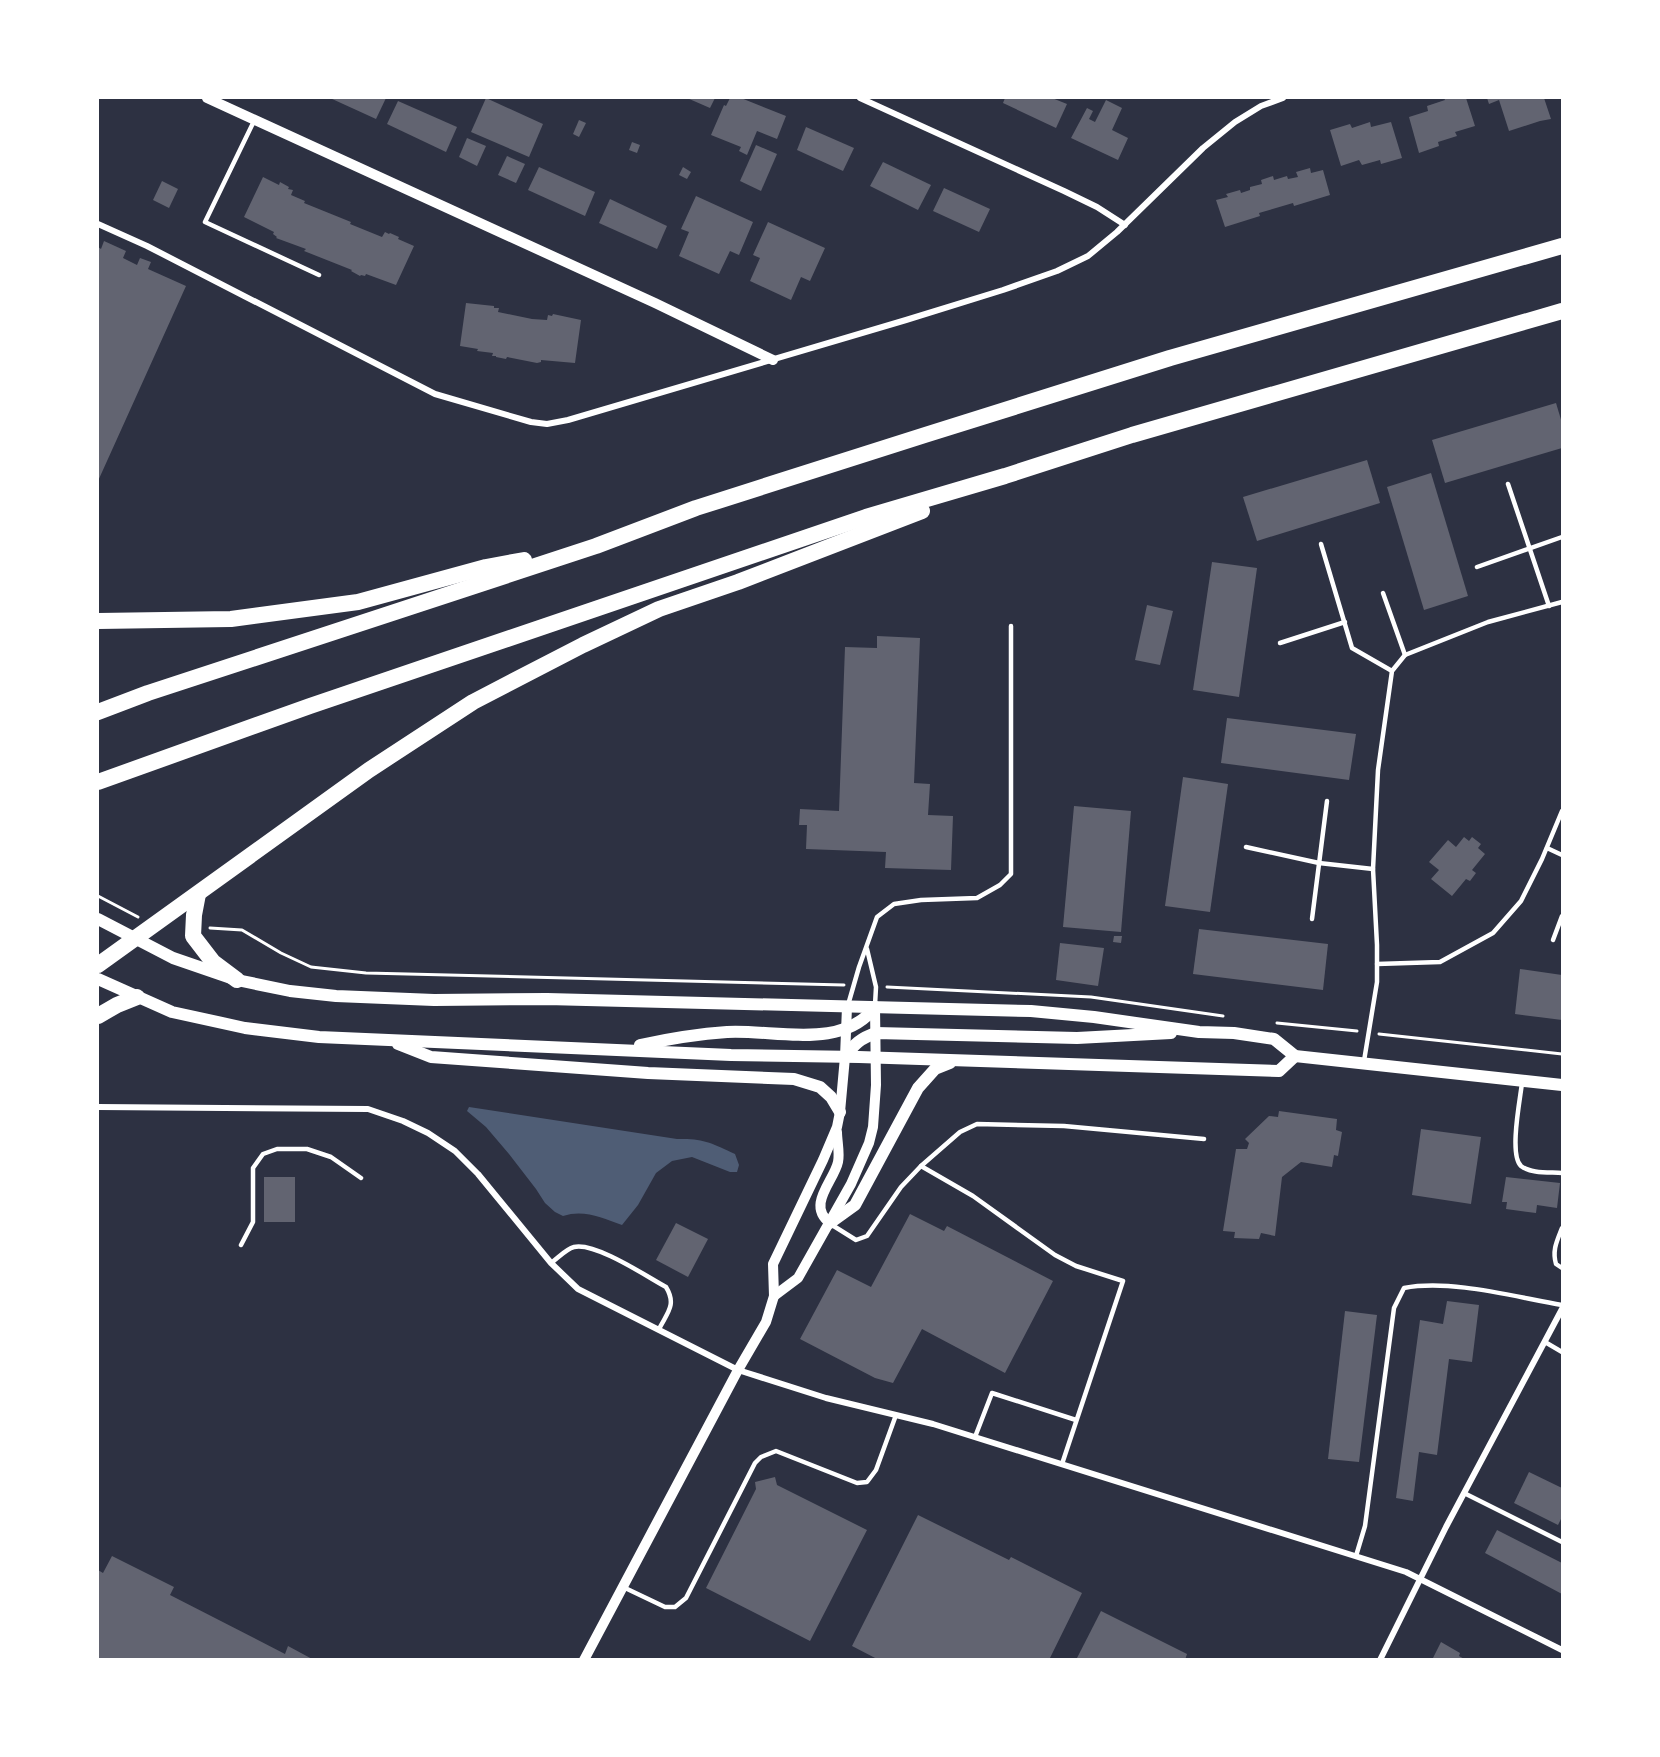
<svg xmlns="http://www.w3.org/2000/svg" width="1660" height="1757" viewBox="0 0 1660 1757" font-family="'Titillium Web',sans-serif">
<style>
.water{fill:#4f5d75}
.building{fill:#626471}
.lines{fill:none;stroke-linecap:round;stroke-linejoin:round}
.path{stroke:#fff;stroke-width:3}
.service{stroke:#fff;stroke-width:4.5}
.minor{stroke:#fff;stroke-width:6}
.tertiary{stroke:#fff;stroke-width:10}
.secondary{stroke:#fff;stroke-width:12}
.motorway{stroke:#fff;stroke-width:16}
</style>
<rect width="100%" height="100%" fill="#2d3142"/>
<path class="water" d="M469,1107l208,32c26,-1 35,4 58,15l4,11 -2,7h-7l-38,-15 -20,4 -16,12 -18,32 -16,20c-20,-7 -38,-16 -59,-9l-8,-4 -10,-9 -9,-14 -27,-35 -23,-27 -19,-16z"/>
<g class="building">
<path d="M330,98h56l-10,21z"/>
<path d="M486,98l57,26 -14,33 -58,-25z"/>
<path d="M687,98h28l-5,10z"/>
<path d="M730,98h11l45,18 -9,23 -20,-8 -10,24 -8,-4 2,-4 -30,-12 13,-30 2,1z"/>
<path d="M1005,98h47l15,6 -11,24 -53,-25z"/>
<path d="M1444,98h22l9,28 -20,6 2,4 -19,6 1,4 -20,7 -10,-36 19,-6 -1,-5 18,-6z"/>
<path d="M1487,98h57l7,21 -11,2 -31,10 -10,-31 -10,4z"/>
<path d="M1106,100l16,8 -10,22 16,8 -10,22 -47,-22 16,-30 6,3 -4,8 6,3z"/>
<path d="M398,101l59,26 -11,25 -59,-28z"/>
<path d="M579,120l7,3 -7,14 -6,-3z"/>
<path d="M1370,122l1,5 20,-5 11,36 -21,6 -1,-4 -18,5 -3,-5 -18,6 -11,-36 20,-6 2,4z"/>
<path d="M806,127l48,21 -11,23 -46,-21z"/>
<path d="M467,138l19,8 -9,20 -18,-9z"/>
<path d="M632,142l8,3 -3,8 -8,-3z"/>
<path d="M756,145l21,9 -16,37 -21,-10z"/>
<path d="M507,156l18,8 -9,19 -18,-8z"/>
<path d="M883,162l48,23 -13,25 -48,-24z"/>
<path d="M539,167l56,25 -10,24 -57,-26z"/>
<path d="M683,167l8,5 -4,7 -8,-4z"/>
<path d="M1310,168l1,5 12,-3 7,25 -36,11 -1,-3 -34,10 1,3 -35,11 -9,-27 12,-3 -2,-3 14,-4 1,3 9,-3v-3l12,-3 -1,-4 12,-4 1,4 13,-4 1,3 10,-2 -2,-5z"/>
<path d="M263,177l16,8 1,-3 9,5 -1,2 5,1 -2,5 14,6 -1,2 47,19 -1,2 32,13 3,-5 4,2 1,-1 9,4 -1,2 16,7 -18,39 -30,-11 -1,2 -4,-1 -1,1 -9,-5 1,-1 -48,-19 2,-2 -30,-11 1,-1 -4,-3 1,-2 -30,-15z"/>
<path d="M162,181l16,8 -9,19 -16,-8z"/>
<path d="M944,188l46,21 -11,23 -46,-21z"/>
<path d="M696,196l57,26 -14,33 -9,-4 -11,23 -40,-18 10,-24 -8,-3z"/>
<path d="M610,199l57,27 -10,23 -58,-26z"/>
<path d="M768,222l57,26 -15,33 -9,-4 -10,23 -41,-19 10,-23 -7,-3z"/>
<path d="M104,241l22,10 -3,7 14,7 3,-7 11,4 -3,7 38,17 -88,195v-234l3,2z"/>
<path d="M466,303l28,3v2h5l-1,4 34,7 15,1 1,-5 4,1 1,-2 28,6 -6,43 -34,-3v2l-4,1 -30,-6 -1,2 -10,-2v-1h-4l1,-3 -16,-2 1,-2 -18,-3z"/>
<path d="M1556,403l6,20v25l-117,35 -13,-43z"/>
<path d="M1367,460l13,43 -123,38 -14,-44z"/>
<path d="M1431,473l37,123 -44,14 -37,-123z"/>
<path d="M1212,562l45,6 -18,129 -46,-7z"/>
<path d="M1147,605l26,6 -13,54 -25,-5z"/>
<path d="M877,636l43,2 -6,145 16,1 -2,31 25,1 -2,54 -66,-2 1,-16 -80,-3 1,-24h-8l1,-16 39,2 6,-164 32,1z"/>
<path d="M1227,718l129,16 -7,46 -128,-17z"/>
<path d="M1183,777l45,7 -18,128 -45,-6z"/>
<path d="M1074,806l57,5 -10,121 -58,-5z"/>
<path d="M1464,837l5,4 3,-4 9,7 -3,4 7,6 -13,16 4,3 -6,8 -4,-2 -14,17 -21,-17 8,-9 -10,-8 19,-22 8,7z"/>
<path d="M1199,929l129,15 -5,46 -130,-16z"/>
<path d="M1114,936h8l-1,7 -8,-1z"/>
<path d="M1060,943l44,5 -6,38 -42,-6z"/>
<path d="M1520,969l42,6v45l-47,-6z"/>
<path d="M1279,1111l58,8 -1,11 6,2 -4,24 -4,-1 -2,12 -31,-5 -19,15 -7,59 -14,-3 -2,6 -25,-1 1,-6 -12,-1 13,-82h11l2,-6 -4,-4 24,-23 9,1z"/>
<path d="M1421,1129l60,8 -10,67 -59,-9z"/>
<rect x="264" y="1177" width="31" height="45"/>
<path d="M1506,1177l54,6 -3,25 -20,-3 -1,8 -30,-4 1,-7h-5z"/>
<path d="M910,1214l34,17 3,-5 106,55 -48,92 -83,-44 -29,54 -18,-5 -75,-39 37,-69 34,17z"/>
<path d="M676,1223l32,16 -20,38 -32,-17z"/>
<path d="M1447,1301l32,4 -7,57 -23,-3 -12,96 -18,-3 -6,49 -17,-3 24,-178 23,4z"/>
<path d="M1345,1311l32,4 -18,147 -31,-3z"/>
<path d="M1529,1472l33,16v29l-4,8 -44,-22z"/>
<path d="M775,1477l2,8 90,45 -57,111 -104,-53 50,-99 -1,-7z"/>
<path d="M918,1515l91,45 2,-3 71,36 -33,67h-170l-27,-14z"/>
<path d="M1497,1530l65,33v31l-77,-41z"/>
<path d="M112,1556l62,31 -4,8 115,59 3,-8 26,14h-216v-90l5,3z"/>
<path d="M1101,1611l86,43 -2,6h-109z"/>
<path d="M1441,1642l19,11 -1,3 7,4h-34z"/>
</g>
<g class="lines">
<g class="path">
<path d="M98,896l40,21"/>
<path d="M210,928l32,2 39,23 30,14 55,6 478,12"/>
<path d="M887,987l204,10 132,19"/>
<path d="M1277,1023l80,8"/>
<path d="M1379,1034l183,20"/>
</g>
<g class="service">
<path d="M255,119l-50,103 114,53"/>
<path d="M1508,484l41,122"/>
<path d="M1321,544l31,104 40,23"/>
<path d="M1477,567l85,-30"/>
<path d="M1383,593l22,62"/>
<path d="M1280,643l65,-21"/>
<path d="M1246,847l73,16 54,6"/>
<path d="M1547,848l15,7"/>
<path d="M1312,919l15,-118"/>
<path d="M1553,940l9,-24"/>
<path d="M867,949l9,38 -1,18"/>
<path d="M1377,964l63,-2 53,-29 28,-32 21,-42 20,-48"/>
<path d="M848,1005l11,-38 18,-50 17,-13 27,-4 56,-2 23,-13 11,-11v-248"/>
<path d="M1364,1061l13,-79v-37l-4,-76 5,-99 14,-99 13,-16 83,-33 74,-20"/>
<path d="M1522,1083c-2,17 -13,72 -1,83 10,8 29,6 41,7"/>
<path d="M921,1166l52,30 82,59 21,11 47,15 -61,183"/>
<path d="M832,1225l24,15 11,-4 34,-49 20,-21 39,-34 17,-8 87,2 140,13"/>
<path d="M1562,1228c-5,13 -10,22 -6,36l6,4"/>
<path d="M241,1245l12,-23v-54l10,-14 14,-5h30l24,8 30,21"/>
<path d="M551,1263c7,-5 15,-14 23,-16 21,-5 72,29 92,40 11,18 1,26 -7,42"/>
<path d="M1545,1342l17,10"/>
<path d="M975,1437l17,-44 84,27"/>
<path d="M1464,1493l98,49"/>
<path d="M1356,1556l9,-30 29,-218 10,-20c47,-9 111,9 158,17"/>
<path d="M623,1587l42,20h10l11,-9 69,-135 6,-6 15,-6 81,32 10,-1 9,-12 20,-55"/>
</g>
<g class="minor">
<path d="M860,98l204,93 33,16 28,18"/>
<path d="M98,224l49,22 288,148 96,28 16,2 21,-4 338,-100 97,-30 54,-19 31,-15 29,-24 86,-84 32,-26 26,-16 22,-8"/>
<path d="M98,1107l270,2 35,12 25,12 27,18 23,23 73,89 27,26 160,81 88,28 107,26 473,148 156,78"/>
<path d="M1380,1660l66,-133 116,-218"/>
</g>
<g class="tertiary">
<path d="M207,98l448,205 118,57"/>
<path d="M830,1223c-24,-18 4,-42 8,-61 2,-9 -1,-21 -1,-30"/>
<path d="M774,1296l24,-18 53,-94 18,-41 4,-16 3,-42 -1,-78"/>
<path d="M584,1660l154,-290 28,-48 8,-26 -1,-32 50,-104 14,-33 3,-15 5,-55 2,-50"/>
</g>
<g class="secondary">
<path d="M98,919l75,39 64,22 53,11 46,5 98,4 113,-1 484,12 63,6 105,15 35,1 40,6 21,17 267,29"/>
<path d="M98,979l74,33 73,16 74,9 412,18 128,2 420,14 16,-15"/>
<path d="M398,1044l33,13 217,16 146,6 26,8 11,10 9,15"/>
<path d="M640,1045c28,-6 58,-11 87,-13 47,-3 115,19 148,-25"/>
<path d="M845,1057c9,-13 16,-19 31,-24l201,5 94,-5"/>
<path d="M830,1223l25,-18 63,-117 17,-19 15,-6"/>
</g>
<g class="motorway">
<path d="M98,621l133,-2 127,-17 128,-35 38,-7"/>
<path d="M98,712l50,-19 448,-147 100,-38 229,-73 245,-77 392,-112"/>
<path d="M98,782l212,-76 556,-189 139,-41 127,-41 430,-124"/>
<path d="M198,894l-4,21 -1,21 20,26 24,18"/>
<path d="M98,965l271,-195 104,-68 110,-57 76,-36 79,-27 184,-71"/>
<path d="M98,1016l19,-11 20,-8"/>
</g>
</g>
<rect width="1660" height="1757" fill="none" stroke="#ffffff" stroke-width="198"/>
</svg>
